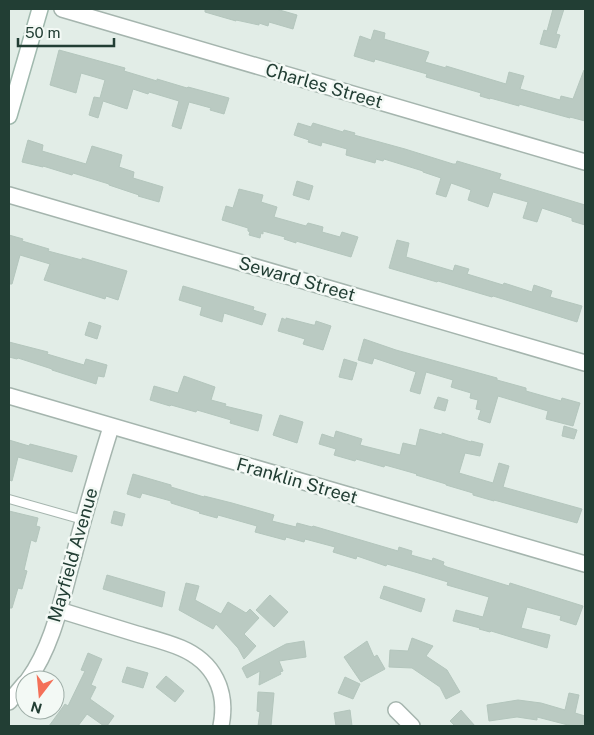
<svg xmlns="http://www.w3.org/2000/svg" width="594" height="735" viewBox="0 0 594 735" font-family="'Public Sans',sans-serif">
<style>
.building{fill:#bacac2;stroke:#b4c6bd}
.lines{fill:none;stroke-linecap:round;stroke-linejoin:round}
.lane-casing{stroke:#a5b5ae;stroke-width:10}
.street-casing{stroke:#a5b5ae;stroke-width:18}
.secondary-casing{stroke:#a0b9ae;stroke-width:18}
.lane{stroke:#fff;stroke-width:8}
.street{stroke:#fff;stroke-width:15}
.secondary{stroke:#fff;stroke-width:15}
.labels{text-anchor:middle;stroke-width:5;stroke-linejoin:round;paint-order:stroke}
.street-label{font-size:18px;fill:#223e34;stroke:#f3f9f5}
</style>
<rect width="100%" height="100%" fill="#e2ede7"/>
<g class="building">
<path d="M205,9h71l21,6 -4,14 -24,-7 -1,4 -9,-3v2l-23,-5v1l-31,-9z"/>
<path d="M553,9h11l-8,25 4,1 -4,13 -16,-4 4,-14 3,1z"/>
<path d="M374,30l11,3 -1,6 45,13 -4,10 21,6v-2l60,18 3,-12 15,4 -4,13 40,11 1,-4 12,3 11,-29h1v51l-15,-4v1l-51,-14v2l-29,-8v1l-10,-3 1,-3 -55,-16 1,-3 -52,-15 -1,3 -20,-6 6,-20 11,4z"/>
<path d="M59,50l66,18 -1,3 33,10v-2l30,9 1,-1 41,11 -5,16 -14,-4 1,-2 -22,-6 -8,27 -9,-3 7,-25 -30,-9 -1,2 -15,-5 -6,20 -24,-8 -5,17 -9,-3 5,-18 6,1 5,-18 -24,-7 -5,20 -26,-8z"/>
<path d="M298,123l13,4 2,-4 30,9 1,-2 11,3 -1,2 51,14 48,15h3l1,-3 44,13 -2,5 86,26v20l-13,-4v-3l-30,-10 -5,14 -14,-4 5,-16 -35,-10 -5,15 -20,-7 3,-10 -20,-7 -5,14 -10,-3 5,-16 -18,-6v-1l-39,-12 -1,2 -7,-2 -1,4 -29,-8 1,-6 -25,-7 -1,4 -13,-4 1,-2 -15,-5z"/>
<path d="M28,140l15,5 -1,6 44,13 6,-18 30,9 -3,12 15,5 -1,6 30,9 -4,15 -21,-6 1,-1 -30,-10v-1l-36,-11 -1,2 -29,-9v1l-21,-5z"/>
<path d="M297,181l16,5 -4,14 -16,-5z"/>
<path d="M239,189l24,6 -2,7 16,5 -3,10 32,9 2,-3 15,4 -1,5 18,5 2,-5 16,5 -7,20 -55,-16v2l-12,-4 1,-2 -22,-6v3l-2,-1 -1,5 -11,-3 1,-3 -2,-1v-3l-26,-8 4,-14 7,2z"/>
<path d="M9,235l14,4 -1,2 27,8 -1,2 34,9v-2l45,13 -9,29 -12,-4 -1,3 -61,-19 6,-16 -30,-9 -8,29h-3z"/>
<path d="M397,240l12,3 -3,14 47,14 2,-6 14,4 -2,5 36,11 1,-2 28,9 2,-7 18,6 -2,6 32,9 -5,16 -84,-26 -1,1 -54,-16 -1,1 -48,-14z"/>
<path d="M183,286l71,21 -1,3 13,4 -4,11 -38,-12 -2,9 -22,-7 2,-8 -23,-7z"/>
<path d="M282,318l4,2v-2l27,7h2l1,-4 15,5 -8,24 -20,-6 2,-5 -27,-8z"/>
<path d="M89,322l12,4 -4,13 -12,-4z"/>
<path d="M364,339l32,11 101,28v2l29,8v3l35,10 1,-3 18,5 -7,23 -27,-7 2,-8 -50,-15 -8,27 -12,-4 3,-9 -5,-1 2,-9 -8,-2 1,-5 -20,-6 2,-7 -27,-8 -6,22 -10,-3 6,-19 -42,-14 -2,6 -14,-4z"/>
<path d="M9,342l39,10 -1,2 37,11 2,-6 21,6 -3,12 -6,-1 -2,8 -44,-14v-1l-34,-11 -1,1 -8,-2z"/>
<path d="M344,359l13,4 -5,17 -13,-3z"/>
<path d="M184,376l31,11 -4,13 15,4 -1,2 37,9 -4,16 -28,-8 1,-3 -34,-10 -1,2 -25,-7 -1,1 -20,-6 4,-14 24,7z"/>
<path d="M438,397l10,3 -3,11 -11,-3z"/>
<path d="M280,415l23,7 -6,21 -24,-8z"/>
<path d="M564,426l13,4 -3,9 -12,-3z"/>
<path d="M420,429l22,6v-2l29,9v-1l12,3 -3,12 -15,-3 -6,20 34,10 6,-20 10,3 -6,21 79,22 -5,14 -83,-23v1l-21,-6v-2l-27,-8v-1l-30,-9 1,-1 -32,-9 -1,2 -28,-8 -1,2 -21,-6 2,-6 -17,-5 3,-10 12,4 2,-7 26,8 -2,6 40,10 3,-12 13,3z"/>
<path d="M9,440l20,6 1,-2 47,12 -5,16 -54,-15 -6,24 -3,-1z"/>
<path d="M133,474l38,11v2l33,10v-1l28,7 42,12 -2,6 24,6 1,-4 15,4 1,-1 85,25 1,-4 13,4 -1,4 21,6 1,-3 11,4 -1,3 4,2 62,19 1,-3 73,23 -7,19 -16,-5 1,-4 -34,-9 -6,21 29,7 -3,13 -56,-17 -1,1 -11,-3 1,-1 -27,-7 3,-11 27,7 6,-20 -42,-12 1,-3 -33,-10 -28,-8 -1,2 -29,-10 -1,3 -23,-7 2,-5 -30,-8 -1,3 -18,-5 -1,3 -30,-8 2,-6 -39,-11 -1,3 -18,-5 1,-1 -29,-9v-2l-29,-8 -2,5 -13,-4z"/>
<path d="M9,511l29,7 -2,8 4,1 -4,15 -5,-2 -7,30 3,1 -5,18 -4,-1 -6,20h-3z"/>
<path d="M114,511l11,3 -3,12 -11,-3z"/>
<path d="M107,575l58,17 -3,15 -59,-18z"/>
<path d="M186,583l13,3 -4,14 26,14 7,-12 18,11 4,-4 9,9 -15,16 12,12 -12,13 -6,-11 -22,-24 -3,5 -34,-19z"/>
<path d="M384,586l41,13 -4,13 -41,-14z"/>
<path d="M270,595l18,17 -14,15 -18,-17z"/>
<path d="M412,638l21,8 -7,10 21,14 13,22 -14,7 -6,-12 -28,-19 -23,-1 1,-17 18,1z"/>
<path d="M304,641l2,16 -27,4 4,10 -3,1 1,2 -22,11 1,-14 -13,7 -5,-10h1v-1l43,-23z"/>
<path d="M367,641l7,16 3,-2 8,14 -24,13 -17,-25z"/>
<path d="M88,653l14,6 -11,26 5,2 -6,12 24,17 -7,10h-3l-17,-12 -9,12h-29l16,-22 3,2 17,-35 -4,-1z"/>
<path d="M127,667l21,6 -5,15 -21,-6z"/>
<path d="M166,676l18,15 -9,11 -19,-15z"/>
<path d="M345,677l15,7 -7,15 -15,-6z"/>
<path d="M258,692l16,1 -3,33h-13l2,-14 -3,-1z"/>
<path d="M569,693l10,2 -4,18 10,3v10h-13l-35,-9v3l-20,-3 -28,4 -2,-16 31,-5 23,3 24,7z"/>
<path d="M350,710l2,16h-16l-2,-13z"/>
<path d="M461,710l14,16h-20l-5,-5z"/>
</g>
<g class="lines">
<defs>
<path id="lane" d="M9,499l74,21"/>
<g id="street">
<path d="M62,9l523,153"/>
<path d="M9,195l576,168"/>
<path d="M9,396l576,168"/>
<path d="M59,610c26,8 52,16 78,24 14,4 30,8 44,14 33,14 47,43 40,78"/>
<path d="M28,680c26,-36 34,-83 46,-125 11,-43 24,-86 37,-128"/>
<path d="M9,702l16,-19"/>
<path d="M396,710l16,16"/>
</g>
<path id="secondary" d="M9,116l31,-107"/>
</defs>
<use href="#lane" class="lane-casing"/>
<use href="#street" class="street-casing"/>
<use href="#secondary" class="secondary-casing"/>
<use href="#lane" class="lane"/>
<use href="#street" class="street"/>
<use href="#secondary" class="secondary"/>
</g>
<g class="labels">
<g class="street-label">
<text transform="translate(324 86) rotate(16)" y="6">Charles Street</text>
<text transform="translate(297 279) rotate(16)" y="6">Seward Street</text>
<text transform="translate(297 481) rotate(16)" y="6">Franklin Street</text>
<text transform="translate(73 555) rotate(-74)" y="6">Mayfield Avenue</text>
</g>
</g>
<rect width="594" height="735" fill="none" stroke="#223e34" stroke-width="20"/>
<g transform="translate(40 695) rotate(196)"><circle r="24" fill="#f3f9f5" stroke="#9faea8"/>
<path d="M0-4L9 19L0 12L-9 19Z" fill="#f47058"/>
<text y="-8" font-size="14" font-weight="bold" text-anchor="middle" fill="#223e34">N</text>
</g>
<path d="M18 38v8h96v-8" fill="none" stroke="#223e34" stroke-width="2.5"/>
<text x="25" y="38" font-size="15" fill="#223e34" stroke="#f3f9f5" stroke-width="4" paint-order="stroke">50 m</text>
</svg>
